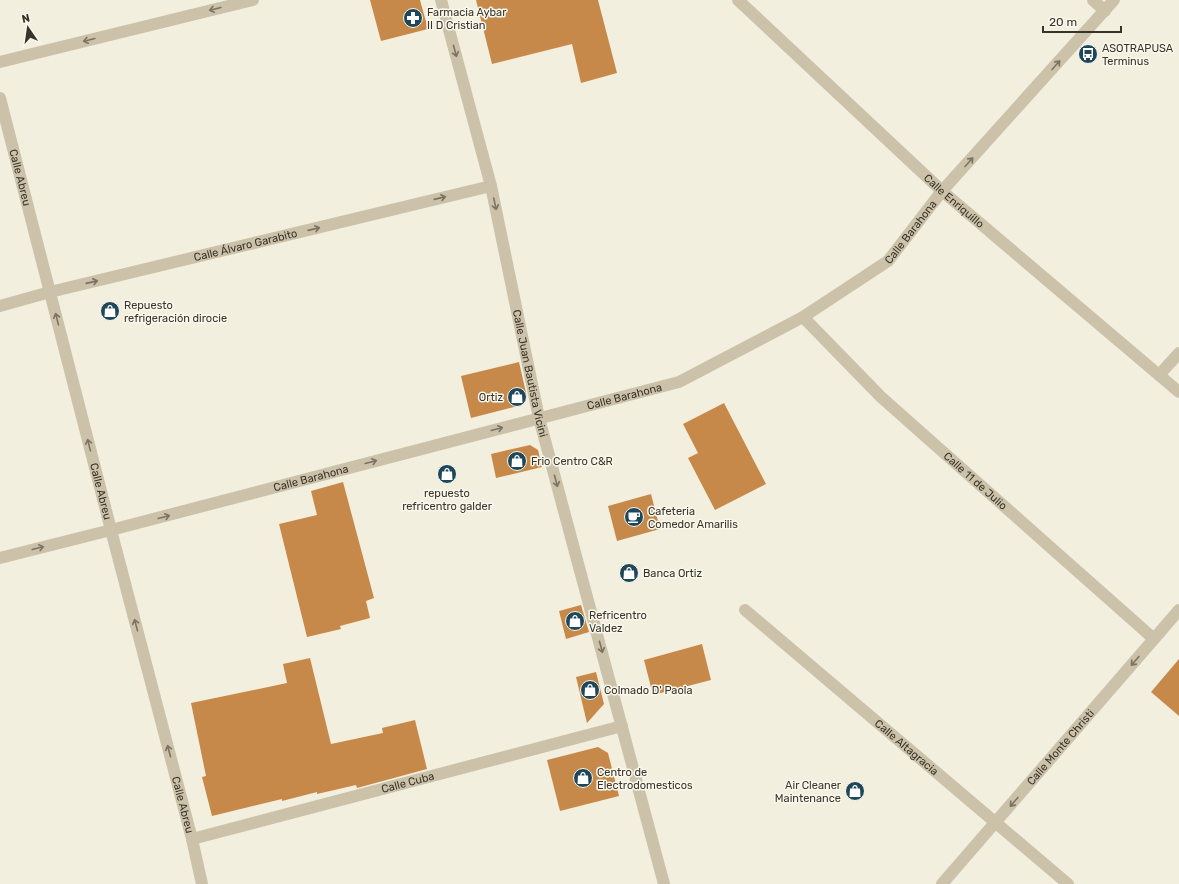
<svg xmlns="http://www.w3.org/2000/svg" width="1179" height="884" viewBox="0 0 1179 884" font-family="Rubik,sans-serif">
<style>
.building{fill:#c78949}
.lines{fill:none;stroke-linecap:round;stroke-linejoin:round}
.minor{stroke:#ccc2aa;stroke-width:12}
.oneway{stroke:#7b7364}
.labels{text-anchor:middle;stroke-width:3;stroke-linejoin:round;paint-order:stroke}
.poi-label{font-size:11px;fill:#39332a;stroke:#faf8ec;text-anchor:start}
.street-label{font-size:11px;fill:#39332a;stroke:#faf8ec}
</style>
<rect width="100%" height="100%" fill="#f3efdf"/>
<g class="building">
<path d="M370,0h50l8,29 -47,12z"/>
<path d="M476,0h122l19,73 -36,10 -9,-39 -80,20z"/>
<path d="M519,362l8,35 -5,8 -51,13 -10,-42z"/>
<path d="M724,403l42,81 -51,26 -27,-52 10,-5 -15,-29z"/>
<path d="M530,445l8,5 4,17 -46,11 -5,-24z"/>
<path d="M343,482l31,116 -8,3 4,17 -30,8 1,3 -34,8 -28,-113 38,-9 -6,-24z"/>
<path d="M651,494l9,35 -43,12 -9,-35z"/>
<path d="M581,605l8,27 -23,7 -7,-28z"/>
<path d="M702,644l9,36 -58,15 -9,-35z"/>
<path d="M310,658l21,86 52,-11 -1,-5 33,-8 12,49 -70,19 -1,-3 -39,9v-2l-35,9v-2l-70,17 -10,-39 4,-1 -15,-73 96,-20 -4,-19z"/>
<path d="M1179,659v57l-28,-24z"/>
<path d="M596,672l8,32 -17,19 -11,-46z"/>
<path d="M598,747l10,6 11,43 -59,15 -13,-51z"/>
</g>
<g class="lines">
<g class="minor">
<path id="s1" d="M441,0l50,186 48,232 125,466"/>
<path id="s2" d="M738,0l204,191 237,201"/>
<path d="M1093,0l12,11"/>
<path d="M0,62l253,-62"/>
<path id="s3" d="M0,98l111,432 81,309 10,45"/>
<path id="s4" d="M0,306l50,-14 441,-106"/>
<path id="s5" d="M803,317l78,80 273,242"/>
<path d="M1159,375l20,-22"/>
<path id="s6" d="M0,558l111,-28 568,-148 124,-65 85,-56 54,-70 172,-191"/>
<path id="s7" d="M745,610l323,274"/>
<path id="s8" d="M192,839l430,-113"/>
<path id="s9" d="M942,884l237,-274"/>
</g>
</g>
<defs><path id="oneway-shaft" d="M-6 0H5M1.5-3L5.5 0L1.5 3" fill="none" stroke-width="1.6" stroke-linecap="round" stroke-linejoin="round"/></defs>
<g class="oneway">
<use href="#oneway-shaft" transform="translate(215 9) rotate(166)"/>
<use href="#oneway-shaft" transform="translate(89 40) rotate(166)"/>
<use href="#oneway-shaft" transform="translate(455 51) rotate(75)"/>
<use href="#oneway-shaft" transform="translate(1056 65) rotate(-48)"/>
<use href="#oneway-shaft" transform="translate(969 162) rotate(-48)"/>
<use href="#oneway-shaft" transform="translate(440 198) rotate(-13)"/>
<use href="#oneway-shaft" transform="translate(495 204) rotate(78)"/>
<use href="#oneway-shaft" transform="translate(314 229) rotate(-13)"/>
<use href="#oneway-shaft" transform="translate(92 282) rotate(-13)"/>
<use href="#oneway-shaft" transform="translate(57 319) rotate(-104)"/>
<use href="#oneway-shaft" transform="translate(497 429) rotate(-15)"/>
<use href="#oneway-shaft" transform="translate(89 445) rotate(-104)"/>
<use href="#oneway-shaft" transform="translate(371 462) rotate(-15)"/>
<use href="#oneway-shaft" transform="translate(556 481) rotate(75)"/>
<use href="#oneway-shaft" transform="translate(164 517) rotate(-15)"/>
<use href="#oneway-shaft" transform="translate(38 548) rotate(-14)"/>
<use href="#oneway-shaft" transform="translate(136 625) rotate(-105)"/>
<use href="#oneway-shaft" transform="translate(601 647) rotate(75)"/>
<use href="#oneway-shaft" transform="translate(1135 661) rotate(131)"/>
<use href="#oneway-shaft" transform="translate(169 751) rotate(-105)"/>
<use href="#oneway-shaft" transform="translate(1014 802) rotate(131)"/>
</g>
<defs>
<symbol id="pharmacy-disc" viewBox="-11 -11 22 22"><circle r="9.5" fill="#1f475b" stroke="#faf8ec"/><path d="M-2-6h4v4h4v4h-4v4h-4v-4h-4v-4h4Z" fill="#fff"/></symbol>
<symbol id="bus-disc" viewBox="-11 -11 22 22"><circle r="9.5" fill="#1f475b" stroke="#faf8ec"/><path d="M-5-6H5V4H4V6H2V4H-2V6H-4V4H-5ZM-3.5-4V0h7V-4ZM-3.5 1.2v1.5H-2V1.2ZM2 1.2v1.5H3.5V1.2Z" fill="#fff"/></symbol>
<symbol id="shop-disc" viewBox="-11 -11 22 22"><circle r="9.5" fill="#1f475b" stroke="#faf8ec"/><path d="M-5-2.5h2.3a2.7 3.5 0 0 1 5.4 0H5L5.5 6h-11ZM-1.5-2.5h3a1.5 2.3 0 0 0-3 0Z" fill="#fff"/></symbol>
<symbol id="cafe-disc" viewBox="-11 -11 22 22"><circle r="9.5" fill="#1f475b" stroke="#faf8ec"/><path d="M-5.5-4.5H6V0H3Q3 3.5 0 3.5H-2.5Q-5.5 3.5-5.5 0ZM3-3.2v2h1.7v-2ZM-6 4.5H4V6H-6Z" fill="#fff"/></symbol>
</defs>
<g fill-rule="evenodd">
<use href="#pharmacy-disc" x="402" y="7" width="22" height="22"/>
<use href="#bus-disc" x="1077" y="43" width="22" height="22"/>
<use href="#shop-disc" x="99" y="300" width="22" height="22"/>
<use href="#shop-disc" x="506" y="386" width="22" height="22"/>
<use href="#shop-disc" x="506" y="450" width="22" height="22"/>
<use href="#shop-disc" x="436" y="463" width="22" height="22"/>
<use href="#cafe-disc" x="623" y="506" width="22" height="22"/>
<use href="#shop-disc" x="618" y="562" width="22" height="22"/>
<use href="#shop-disc" x="564" y="610" width="22" height="22"/>
<use href="#shop-disc" x="579" y="679" width="22" height="22"/>
<use href="#shop-disc" x="572" y="767" width="22" height="22"/>
<use href="#shop-disc" x="844" y="780" width="22" height="22"/>
</g>
<g class="labels">
<g class="poi-label">
<text x="427" y="16">Farmacia Aybar<tspan x="427" dy="13">II D Cristian</tspan></text>
<text x="1102" y="52">ASOTRAPUSA<tspan x="1102" dy="13">Terminus</tspan></text>
<text x="124" y="309">Repuesto<tspan x="124" dy="13">refrigeración dirocie</tspan></text>
<text x="503" y="401" text-anchor="end">Ortiz</text>
<text x="531" y="465">Frio Centro C&amp;R</text>
<text x="447" y="497" text-anchor="middle">repuesto<tspan x="447" dy="13">refricentro galder</tspan></text>
<text x="648" y="515">Cafeteria<tspan x="648" dy="13">Comedor Amarilis</tspan></text>
<text x="643" y="577">Banca Ortiz</text>
<text x="589" y="619">Refricentro<tspan x="589" dy="13">Valdez</tspan></text>
<text x="604" y="694">Colmado D' Paola</text>
<text x="597" y="776">Centro de<tspan x="597" dy="13">Electrodomesticos</tspan></text>
<text x="841" y="789" text-anchor="end">Air Cleaner<tspan x="841" dy="13">Maintenance</tspan></text>
</g>
<g class="street-label">
<text dy="4" stroke="none"><textPath href="#s3" startOffset="82">Calle Abreu</textPath></text>
<text dy="4" stroke="none"><textPath href="#s2" startOffset="295">Calle Enriquillo</textPath></text>
<text dy="4" stroke="none"><textPath href="#s6" startOffset="980">Calle Barahona</textPath></text>
<text dy="4" stroke="none"><textPath href="#s4" startOffset="253">Calle Álvaro Garabito</textPath></text>
<text dy="4" stroke="none"><textPath href="#s1" startOffset="384">Calle Juan Bautista Vicini</textPath></text>
<text dy="4" stroke="none"><textPath href="#s6" startOffset="645">Calle Barahona</textPath></text>
<text dy="4" stroke="none"><textPath href="#s6" startOffset="321">Calle Barahona</textPath></text>
<text dy="4" stroke="none"><textPath href="#s5" startOffset="238">Calle 11 de Julio</textPath></text>
<text dy="4" stroke="none"><textPath href="#s3" startOffset="406">Calle Abreu</textPath></text>
<text dy="4" stroke="none"><textPath href="#s7" startOffset="212">Calle Altagracia</textPath></text>
<text dy="4" stroke="none"><textPath href="#s9" startOffset="181">Calle Monte Christi</textPath></text>
<text dy="4" stroke="none"><textPath href="#s8" startOffset="223">Calle Cuba</textPath></text>
<text dy="4" stroke="none"><textPath href="#s3" startOffset="730">Calle Abreu</textPath></text>
</g>
</g>
<g transform="translate(28 28) rotate(347)" stroke="#faf8ec" stroke-width="3" paint-order="stroke">
<path d="M0-3L7 15L0 10L-7 15Z" fill="#39332a"/>
<text y="-6" font-size="11" font-weight="bold" text-anchor="middle" fill="#39332a">N</text>
</g>
<path d="M1043 26v6h78v-6" fill="none" stroke="#39332a" stroke-width="2"/>
<text x="1049" y="26" font-size="12" fill="#39332a" stroke="#faf8ec" stroke-width="3" paint-order="stroke">20 m</text>
</svg>
